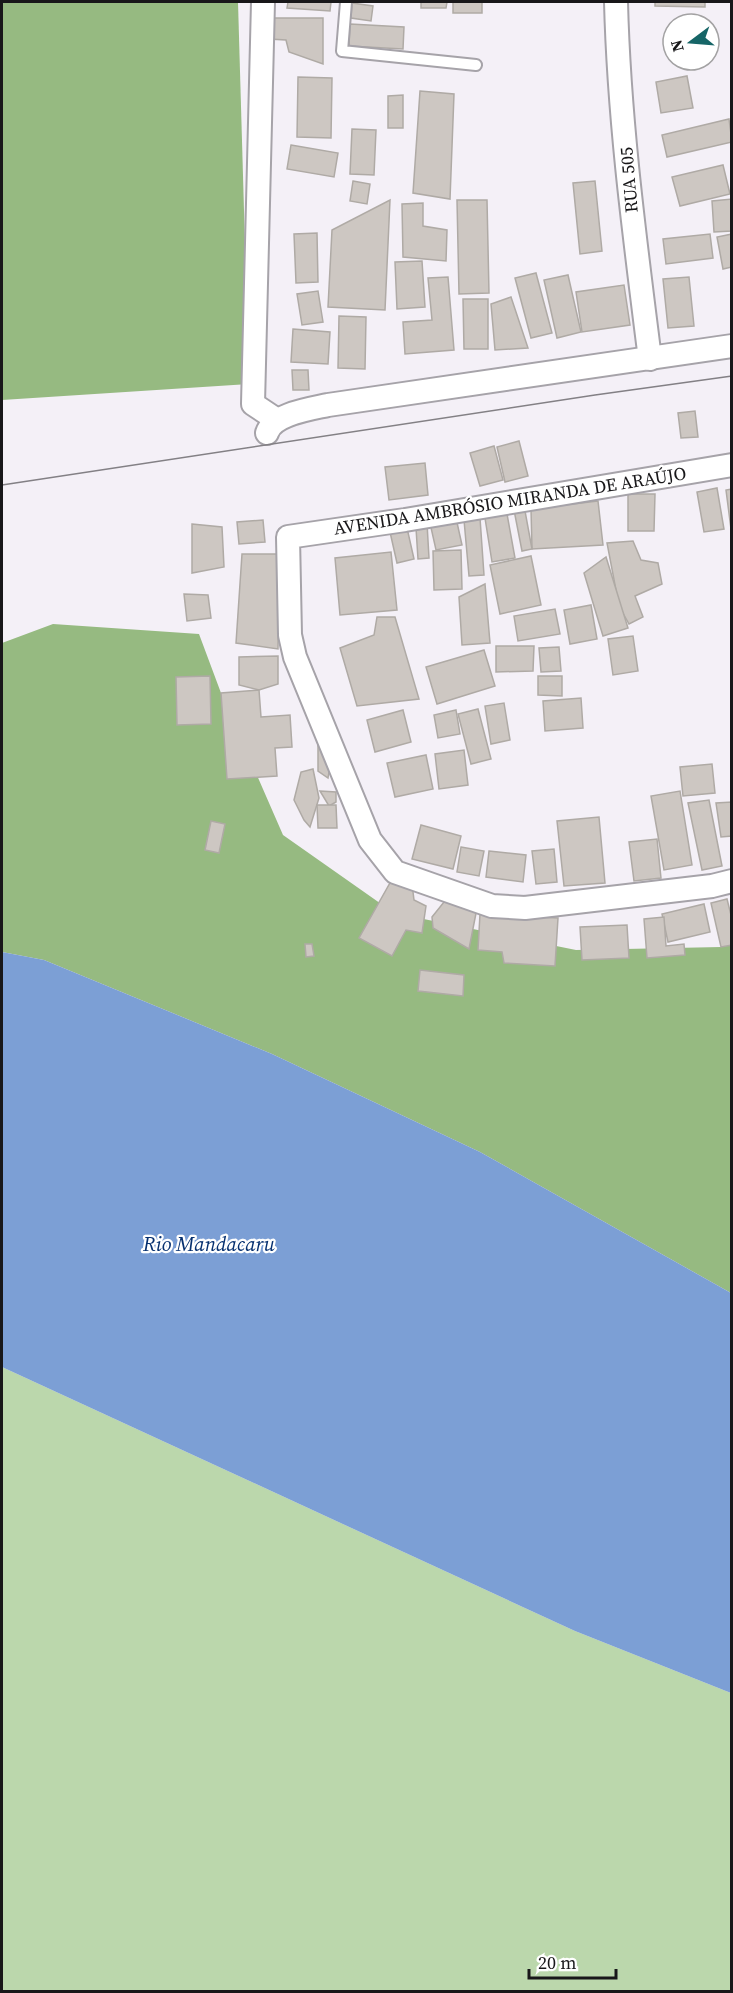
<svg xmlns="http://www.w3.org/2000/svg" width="733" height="1993" viewBox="0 0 733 1993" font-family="'Source Serif 4',serif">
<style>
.green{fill:#bbd7ac}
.forest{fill:#96ba81}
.water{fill:#7c9fd5}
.building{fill:#cdc7c2;stroke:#afaaa5;stroke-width:1.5}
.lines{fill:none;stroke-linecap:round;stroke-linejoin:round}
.lane-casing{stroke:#a6a3a9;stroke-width:14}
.street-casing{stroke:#a6a3a9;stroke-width:26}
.lane{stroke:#fff;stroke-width:10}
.street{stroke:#fff;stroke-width:22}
.tram{stroke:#838085;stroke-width:1.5}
.labels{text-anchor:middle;stroke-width:4.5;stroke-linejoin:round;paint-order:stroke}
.street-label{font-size:18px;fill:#181719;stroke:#fff}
.water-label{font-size:20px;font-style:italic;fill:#052f6f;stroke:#fff}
</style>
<rect width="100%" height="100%" fill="#f4f0f7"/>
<path class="green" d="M2,1367l573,264 156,62v298l-729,1z"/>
<g class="forest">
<path d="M2,2h236l11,382 -247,16z"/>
<path d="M53,624l146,10 22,59 62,142 111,78 182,37 145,-3 10,-2v348l-251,-141 -208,-98 -228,-94 -42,-8v-309z"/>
</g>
<path class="water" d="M2,952l42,8 228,94 208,98 251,141v400l-156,-62 -573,-264z"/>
<g class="building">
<path d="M288,2h43l-1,9 -43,-3z"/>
<path d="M421,2h26l-1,6h-25z"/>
<rect x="453" y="2" width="29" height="11"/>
<path d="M655,2h50v5l-50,-1z"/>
<path d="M352,3l21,3 -2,15 -20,-3z"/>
<path d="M269,18h54v46l-34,-12 -3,-12 -17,-1z"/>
<path d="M350,24l54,3 -1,22 -54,-3z"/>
<path d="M687,76l6,32 -32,5 -5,-31z"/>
<path d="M298,77l34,1 -1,60 -34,-1z"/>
<path d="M420,91l34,3 -4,105 -37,-6z"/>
<path d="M403,95v33h-15v-32z"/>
<path d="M729,119l3,23 -65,15 -5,-22z"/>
<path d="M352,129l24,1 -2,45 -24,-1z"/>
<path d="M291,145l47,8 -4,24 -47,-8z"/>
<path d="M723,165l7,29 -50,12 -8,-29z"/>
<path d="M353,181l17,3 -3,20 -17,-3z"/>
<path d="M595,181l7,70 -22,3 -7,-71z"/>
<path d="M732,199v32l-18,1 -2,-31z"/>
<path d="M390,200l-5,110 -57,-3 4,-77z"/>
<path d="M457,200h30l2,93 -30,1z"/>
<path d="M423,203v23l24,4 -1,31 -43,-4 -1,-53z"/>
<path d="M317,233l1,49 -22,1 -2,-49z"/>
<path d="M710,234l3,24 -47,6 -3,-25z"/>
<path d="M732,234v33l-9,2 -6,-32z"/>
<path d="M422,261l3,46 -28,2 -2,-47z"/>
<path d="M536,273l16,60 -21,5 -16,-60z"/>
<path d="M568,275l13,57 -24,6 -13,-58z"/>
<path d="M448,277l6,73 -49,4 -2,-32 29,-2 -4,-42z"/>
<path d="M689,277l5,49 -26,2 -5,-49z"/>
<path d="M624,285l6,40 -48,7 -6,-40z"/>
<path d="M318,291l5,31 -21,3 -5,-31z"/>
<path d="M511,297l17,51 -33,2 -4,-46z"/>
<path d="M463,299h25v50h-24z"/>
<path d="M339,316l27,1 -1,52 -27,-1z"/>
<path d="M293,329l37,3 -2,32 -37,-2z"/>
<path d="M292,370h16l1,20h-16z"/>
<path d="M695,411l3,26 -17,1 -3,-25z"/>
<path d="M519,441l9,35 -23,6 -8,-35z"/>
<path d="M494,446l9,34 -23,6 -10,-33z"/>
<path d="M425,463l3,32 -39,5 -4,-33z"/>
<path d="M717,488l7,41 -20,3 -7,-40z"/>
<path d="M732,489v40h-1l-5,-39z"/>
<path d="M628,494h27l-1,37h-26z"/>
<path d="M598,501l5,44 -71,4 -1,-40z"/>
<path d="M514,510l11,1 7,38 -10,2z"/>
<path d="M507,514l8,44 -23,4 -7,-44z"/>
<path d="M456,518l6,27 -26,5 -6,-27z"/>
<path d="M480,518l4,57 -15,1 -5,-56z"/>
<path d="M263,520l2,22 -26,2 -2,-22z"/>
<path d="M427,523l2,35 -11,1 -2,-31z"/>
<path d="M192,524l30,3 2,40 -32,6z"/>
<path d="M407,528l7,31 -17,4 -7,-31z"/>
<path d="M633,541l8,19 17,3 4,21 -27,12 8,21 -14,7 -10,-18 -12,-63z"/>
<path d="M461,550l1,39 -28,1 -1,-39z"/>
<path d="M391,552l6,58 -57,5 -5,-57z"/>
<path d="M242,554h37l-1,95 -42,-6z"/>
<path d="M531,556l10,49 -41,9 -10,-49z"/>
<path d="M606,557l22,71 -25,8 -19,-63z"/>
<path d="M485,584l5,59 -28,2 -3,-48z"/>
<path d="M184,594l24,1 3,23 -24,3z"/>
<path d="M591,605l6,34 -27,5 -6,-34z"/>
<path d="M555,609l5,25 -42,7 -4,-25z"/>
<path d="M377,617h18l24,82 -62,7 -17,-58 34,-13z"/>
<path d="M633,636l5,35 -25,4 -5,-36z"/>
<path d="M496,646h38l-1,25 -37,1z"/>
<path d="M559,647l2,24 -20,1 -2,-24z"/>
<path d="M484,650l11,36 -58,18 -11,-37z"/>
<path d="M278,656v28l-19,6 -20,-5v-28z"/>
<path d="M210,676l1,48 -34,1 -1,-48z"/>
<path d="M538,676h24v20l-24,-1z"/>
<path d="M259,690l2,27 29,-2 2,32 -17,1 2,28 -50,3 -6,-86z"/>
<path d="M581,698l2,30 -38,3 -2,-30z"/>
<path d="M504,703l6,37 -19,4 -6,-38z"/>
<path d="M478,709l13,50 -20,5 -13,-50z"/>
<path d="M403,710l8,32 -36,10 -8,-32z"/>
<path d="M456,710l4,24 -22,4 -4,-23z"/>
<path d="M318,742l13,18 -3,18 -10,-7z"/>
<path d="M464,750l4,35 -29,4 -4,-35z"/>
<path d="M426,755l7,34 -38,8 -8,-34z"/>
<path d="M712,764l3,29 -32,3 -3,-29z"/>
<path d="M313,769l6,29 -9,29 -6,-7 -10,-20 7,-28z"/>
<path d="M320,791l16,1v10l-7,4z"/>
<path d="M680,791l12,74 -28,5 -13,-74z"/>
<path d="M709,800l13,66 -20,4 -14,-67z"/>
<path d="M732,802v34l-11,1 -5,-34z"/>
<path d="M317,805h19l1,23h-19z"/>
<path d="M599,817l6,66 -41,3 -7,-65z"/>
<path d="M211,821l14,3 -6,29 -14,-3z"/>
<path d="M421,825l40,11 -8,33 -41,-10z"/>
<path d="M657,839l4,39 -27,3 -5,-39z"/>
<path d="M461,847l23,4 -5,25 -22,-4z"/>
<path d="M554,849l3,33 -21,2 -4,-33z"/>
<path d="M489,851l37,4 -3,27 -37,-5z"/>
<path d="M395,874l17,10 2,16 12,6 -4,27 -16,-3 -14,26 -33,-18z"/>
<path d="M448,897l30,6 -9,46 -36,-21 -1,-11z"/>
<path d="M727,899l5,20v26l-11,2 -10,-44z"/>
<path d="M704,904l6,28 -42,10 -6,-28z"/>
<path d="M480,914l78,4 -3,48 -51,-3 -2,-11 -24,-2z"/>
<path d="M664,917l2,29 18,-2 1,11 -38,3 -3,-39z"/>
<path d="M627,925l2,33 -47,2 -2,-33z"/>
<path d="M305,944h7l2,12 -8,1z"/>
<path d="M420,970l44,5 -1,21 -45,-5z"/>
</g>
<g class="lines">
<defs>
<path id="lane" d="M346,2l-4,49 134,14"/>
<g id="street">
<path d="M263,2l-10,402 24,16"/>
<path d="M616,2c3,119 19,238 34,357"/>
<path d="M267,433c6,-19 43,-24 61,-28l404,-59"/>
<path d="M732,465l-327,55 -117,17 2,98 5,22 75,183 25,32 97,34 33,2 187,-22 20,-5"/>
</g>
</defs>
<use href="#lane" class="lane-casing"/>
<use href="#street" class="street-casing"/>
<use href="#lane" class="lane"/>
<use href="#street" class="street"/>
<path class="tram" d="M2,485l593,-90 137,-19"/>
</g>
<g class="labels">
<g class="street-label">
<text transform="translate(629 180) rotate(-95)" y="6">RUA 505</text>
<text transform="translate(510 501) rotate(-9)" y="6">AVENIDA AMBRÓSIO MIRANDA DE ARAÚJO</text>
</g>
<g class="water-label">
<text x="209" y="1251">Rio Mandacaru</text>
</g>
</g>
<rect width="733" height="1993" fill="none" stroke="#181719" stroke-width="6"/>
<g transform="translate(691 42) rotate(254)"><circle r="28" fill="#ffffff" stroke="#a3a2a3" stroke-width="1.5"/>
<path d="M0-4.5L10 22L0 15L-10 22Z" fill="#166567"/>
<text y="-9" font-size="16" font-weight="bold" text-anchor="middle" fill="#181719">N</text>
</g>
<path d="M529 1969v9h87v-9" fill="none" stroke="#181719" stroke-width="3"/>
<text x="538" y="1969" font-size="18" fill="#181719" stroke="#ffffff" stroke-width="4.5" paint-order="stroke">20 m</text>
</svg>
